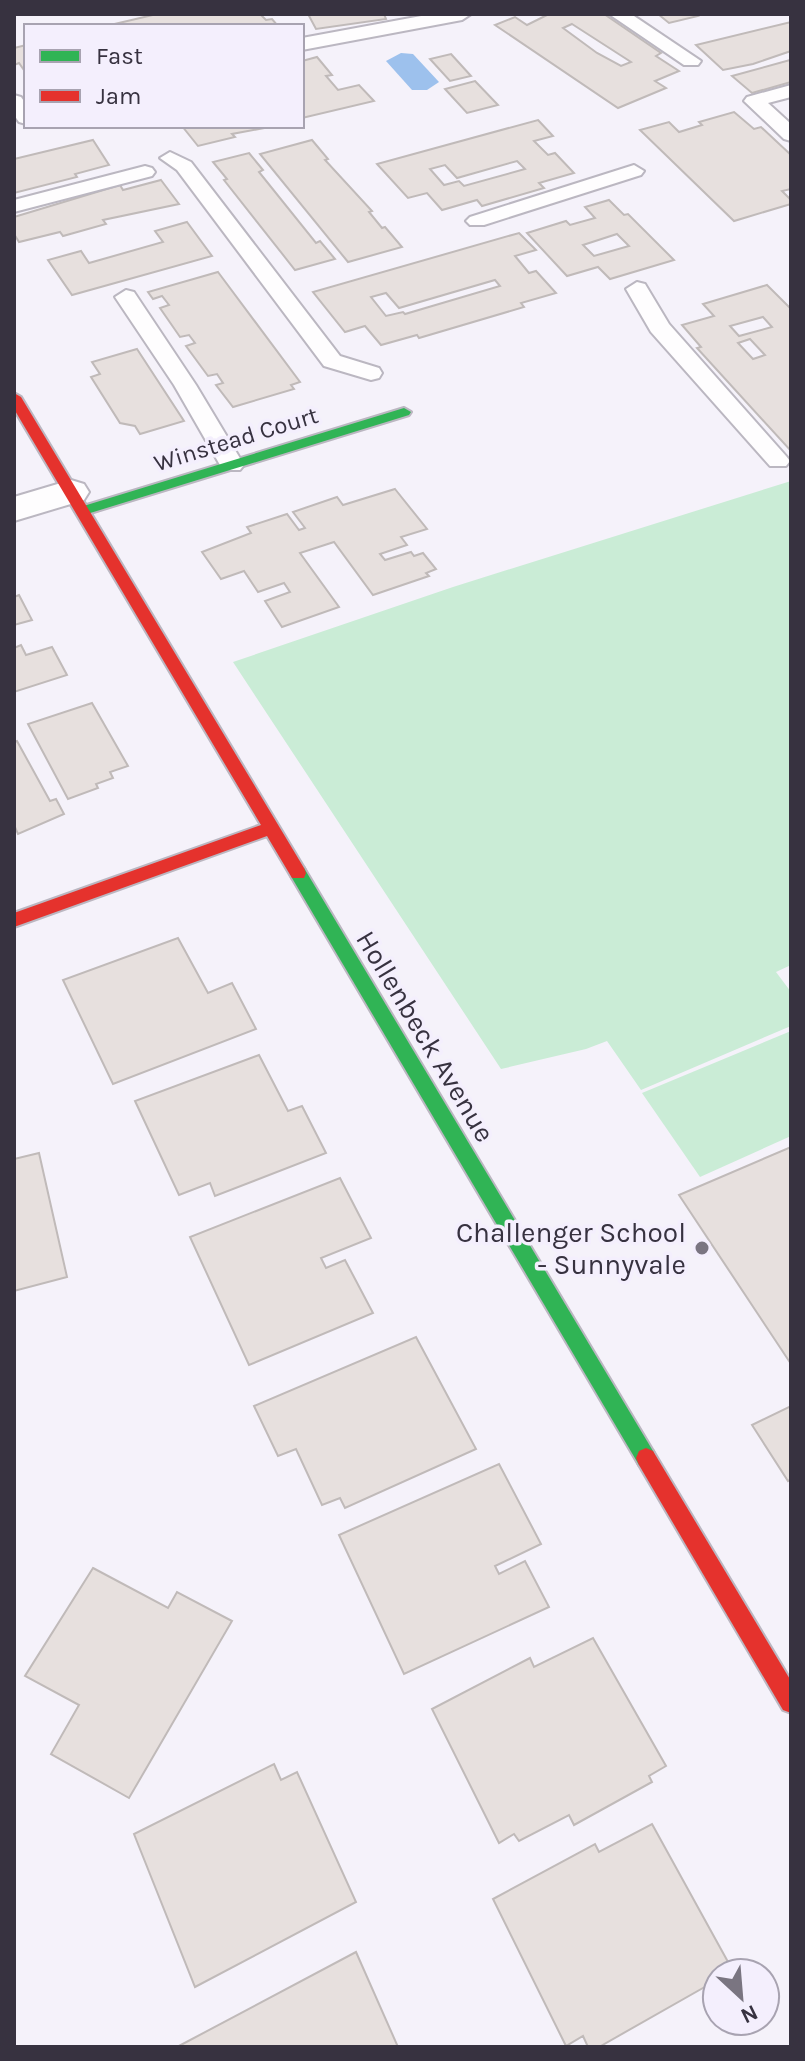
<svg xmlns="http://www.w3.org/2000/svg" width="805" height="2061" viewBox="0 0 805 2061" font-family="Karla,sans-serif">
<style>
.green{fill:#caecd6}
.water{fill:#9dc1ed}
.building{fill:#e7e0de;stroke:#c0bab9;stroke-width:2;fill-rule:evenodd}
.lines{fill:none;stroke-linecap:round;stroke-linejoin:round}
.lane-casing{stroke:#bbb7c1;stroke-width:4}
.street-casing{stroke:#bbb7c1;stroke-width:4}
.fast-casing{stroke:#bbb7c1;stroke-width:4}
.jam-casing{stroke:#bbb7c1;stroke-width:4}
.lane{fill:#fefdfe;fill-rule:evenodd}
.street{fill:#fefdfe;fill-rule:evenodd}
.fast{fill:#30b455;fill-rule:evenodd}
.jam{fill:#e5322d;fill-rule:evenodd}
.poi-dot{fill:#7a7581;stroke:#f4effd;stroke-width:3}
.labels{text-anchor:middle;stroke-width:7;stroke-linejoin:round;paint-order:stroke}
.far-street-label{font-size:24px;fill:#373240;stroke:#f4effd}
.street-label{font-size:28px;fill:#373240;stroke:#f4effd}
.poi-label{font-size:28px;fill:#373240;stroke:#f4effd;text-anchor:end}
</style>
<rect width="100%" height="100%" fill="#f5f2fa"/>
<g class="green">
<path d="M791,481v484l-15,7 15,20v34l-150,64 -34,-49 -21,8 -85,20 -268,-407 220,-75z"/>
<path d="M791,1031v105l-91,41 -58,-84z"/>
</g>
<path class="water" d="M401,53l12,1 26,28 -12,8h-15l-26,-29z"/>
<g class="building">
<path d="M157,14h103l6,6 6,-1 6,7h-172z"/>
<path d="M308,14h76l2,5 -70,10z"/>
<path d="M549,14h55l57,39 -5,3 23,15 -24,10 11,7 -48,20 -123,-83 20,-8 12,8zM572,24l59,38 -10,4 -24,-13 -34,-25z"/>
<path d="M658,14h38l2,2 -29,7z"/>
<path d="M791,22v29l-38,13 -30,6 -27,-25z"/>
<path d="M26,45v28l-7,-10 -5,2v-17z"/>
<path d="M451,54l20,22 -21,5 -20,-22z"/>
<path d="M317,57l15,18 -6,1 12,14 21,-5 15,16 -72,17v-57z"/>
<path d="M790,60h1v22l-39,11 -20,-17z"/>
<path d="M475,81l23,24 -31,8 -22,-24z"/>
<path d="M734,112l20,17 7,-2 30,28v34l-9,2 9,9v4l-57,17 -94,-91 29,-8 10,10 23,-7 -3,-3z"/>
<path d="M538,120l15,16 -19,5 14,14 7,-2 19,20 -35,10 5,5 -62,18 -5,-6 -35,10 -15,-17 -19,5 -31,-34zM517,161l8,8 -61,17 -5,-5 -15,4 -14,-16 15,-4 12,13z"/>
<path d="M182,126h93l-43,8 3,3 -37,9z"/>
<path d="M93,140l16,25 -34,9 2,3 -63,16v-34z"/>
<path d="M312,140l16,19 -3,1 47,51 -3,1 13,16 3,-1 17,20 -54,15 -88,-108z"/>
<path d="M249,153l14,17 -4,2 57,71 4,-2 15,18 -40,11 -71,-90 3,-1 -14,-17z"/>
<path d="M161,180l18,24 -76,16 3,4 -43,12 -3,-4 -41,10 -5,-8v-17l106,-32 3,5z"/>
<path d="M609,200l15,15 4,-1 46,46 -64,19 -12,-12 -31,9 -40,-43 39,-12 4,4 25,-7 -10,-11zM617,234l12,12 -35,10 -11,-11z"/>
<path d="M187,222l25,34 -140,39 -24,-35 33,-9 8,12 74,-21 -8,-11z"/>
<path d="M519,233l17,17 -21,6 14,17 7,-2 20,22 -35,10 3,4 -105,31 -2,-3 -36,10 -16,-19 -20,6 -32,-40zM495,280l5,6 -95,28 -2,-2 -17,4 -15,-19 15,-4 13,15z"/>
<path d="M218,272l82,110 -9,3 3,4 -61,18 -17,-22 7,-2 -6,-9 -9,2 -22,-30 9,-3 -6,-8 -9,2 -20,-29 9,-3 -7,-9 -9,3 -5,-7z"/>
<path d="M767,285l24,24v142l-94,-103 4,-1 -19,-22 32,-9 -11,-12zM763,317l9,10 -33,9 -9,-10zM750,339l15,16 -12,4 -15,-16z"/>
<path d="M137,349l47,72 -44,13 -5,-8 -15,-3 -29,-46 9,-3 -8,-12z"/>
<path d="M395,489l32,40 -26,8 6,8 -27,9 5,6 26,-8 3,4 9,-3 13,16 -10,4 3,3 -56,19 -39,-53 -34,11 39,54 -57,20 -17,-26 25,-9 -6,-9 -26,9 -14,-21 -23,8 -19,-27 49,-19 -4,-6 40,-13 12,16 6,-2 -12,-16 44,-15 6,8z"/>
<path d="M19,595l13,25 -18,5v-28z"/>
<path d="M21,645l5,10 26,-8 15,28 -53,17v-44z"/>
<path d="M92,703l36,63 -18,6 3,6 -17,6 2,4 -30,11 -40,-75z"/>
<path d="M17,741l33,60 6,-2 8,15 -46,20 -4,-9v-83z"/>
<path d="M178,938l30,55 24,-10 24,46 -143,55 -50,-104z"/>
<path d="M259,1055l29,56 14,-5 24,47 -111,43 -5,-13 -31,12 -44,-94z"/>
<path d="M791,1147v217l-112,-169z"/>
<path d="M39,1153l28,124 -53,14v-132z"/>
<path d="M340,1178l31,60 -50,20 5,10 19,-8 28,53 -124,52 -59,-128z"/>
<path d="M416,1337l60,112 -131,59 -5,-10 -18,7 -26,-56 -18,7 -24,-50z"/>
<path d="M791,1406v73l-3,2 -36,-56z"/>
<path d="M499,1464l42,80 -46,22 4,8 26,-13 24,46 -145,67 -65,-139z"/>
<path d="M93,1568l75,40 9,-16 55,29 -103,177 -78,-44 28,-49 -54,-29z"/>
<path d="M593,1638l73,128 -17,10 3,6 -78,43 -5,-10 -50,26 -5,-7 -15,9 -67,-134 98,-51 4,9z"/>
<path d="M274,1764l7,16 16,-8 59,130 -161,85 -61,-153z"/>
<path d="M652,1824l81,147 -16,2v7l-118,67h-11l-5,-11 -17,10 -73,-147 102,-55 4,8z"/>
<path d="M356,1952l42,95h-221z"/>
</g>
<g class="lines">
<defs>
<g id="lane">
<path d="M432,14h39l-9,6 -160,30v-12z"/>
<path d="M609,14h22l70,47 -3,4h-14z"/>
<path d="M791,85v12l-23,6 23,21v17l-7,-2 -40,-38 3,-4z"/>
<path d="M14,95l7,2 5,7v20l-7,-2 -5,-7z"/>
<path d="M170,152l21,10 149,194 39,12 3,5 -3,5 -8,2 -47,-14 -147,-196 -17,-12z"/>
<path d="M634,165l10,6 -3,4 -157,50h-14l-4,-4 4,-4z"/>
<path d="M145,166l7,2 3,4 -3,4 -138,36v-12z"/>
<path d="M637,282l8,2 24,40 117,132 4,5 -4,5h-16l-119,-134 -25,-43z"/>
<path d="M126,290l8,2 62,93 48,80 -4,5h-16l-4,-5 -46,-80 -59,-88z"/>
</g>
<path id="street" d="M71,480l13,4 5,8 -5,8 -70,21v-24z"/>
<g id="fast">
<path d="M404,408l7,4 -2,3 -322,99 -5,2 -7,-5 2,-3z"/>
<path d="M298,867l6,1 349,583 3,7 -3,7 -7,3 -7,-3 -347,-587 -2,-5z"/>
</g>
<g id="jam">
<path d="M14,393l7,4 283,471 2,5 -2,5h-12l-25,-42 -253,91v-14l247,-88 -247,-416z"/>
<path d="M646,1448l7,3 138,230v32l-8,-3 -144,-245 -3,-7 3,-7z"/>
</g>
</defs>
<use href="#lane" class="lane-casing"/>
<use href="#street" class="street-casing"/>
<use href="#fast" class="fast-casing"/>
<use href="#jam" class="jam-casing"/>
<use href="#lane" class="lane"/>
<use href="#street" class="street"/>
<use href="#fast" class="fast"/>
<use href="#jam" class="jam"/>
</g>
<circle class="poi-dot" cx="702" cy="1248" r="8"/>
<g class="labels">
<g class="far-street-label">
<text transform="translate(236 439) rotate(-17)" y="8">Winstead Court</text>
</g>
<g class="street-label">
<text transform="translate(426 1036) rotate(59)" y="10">Hollenbeck Avenue</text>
</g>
<g class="poi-label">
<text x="686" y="1242">Challenger School<tspan x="686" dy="32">- Sunnyvale</tspan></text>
</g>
</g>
<rect width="805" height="2061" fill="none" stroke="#373240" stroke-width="32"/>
<rect x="24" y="24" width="280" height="104" fill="#f4effd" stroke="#a8a3b1" stroke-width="2"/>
<rect x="40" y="50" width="40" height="12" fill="#30b455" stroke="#a8a3b1" stroke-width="2"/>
<text x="96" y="64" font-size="24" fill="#373240">Fast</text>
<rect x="40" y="90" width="40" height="12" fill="#e5322d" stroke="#a8a3b1" stroke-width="2"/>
<text x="96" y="104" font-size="24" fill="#373240">Jam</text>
<g transform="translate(741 1997) rotate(154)"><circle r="38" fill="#f4effd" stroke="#a8a3b1" stroke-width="2"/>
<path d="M0-6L14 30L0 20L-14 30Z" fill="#7a7581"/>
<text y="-12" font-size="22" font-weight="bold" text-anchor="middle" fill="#373240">N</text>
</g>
</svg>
